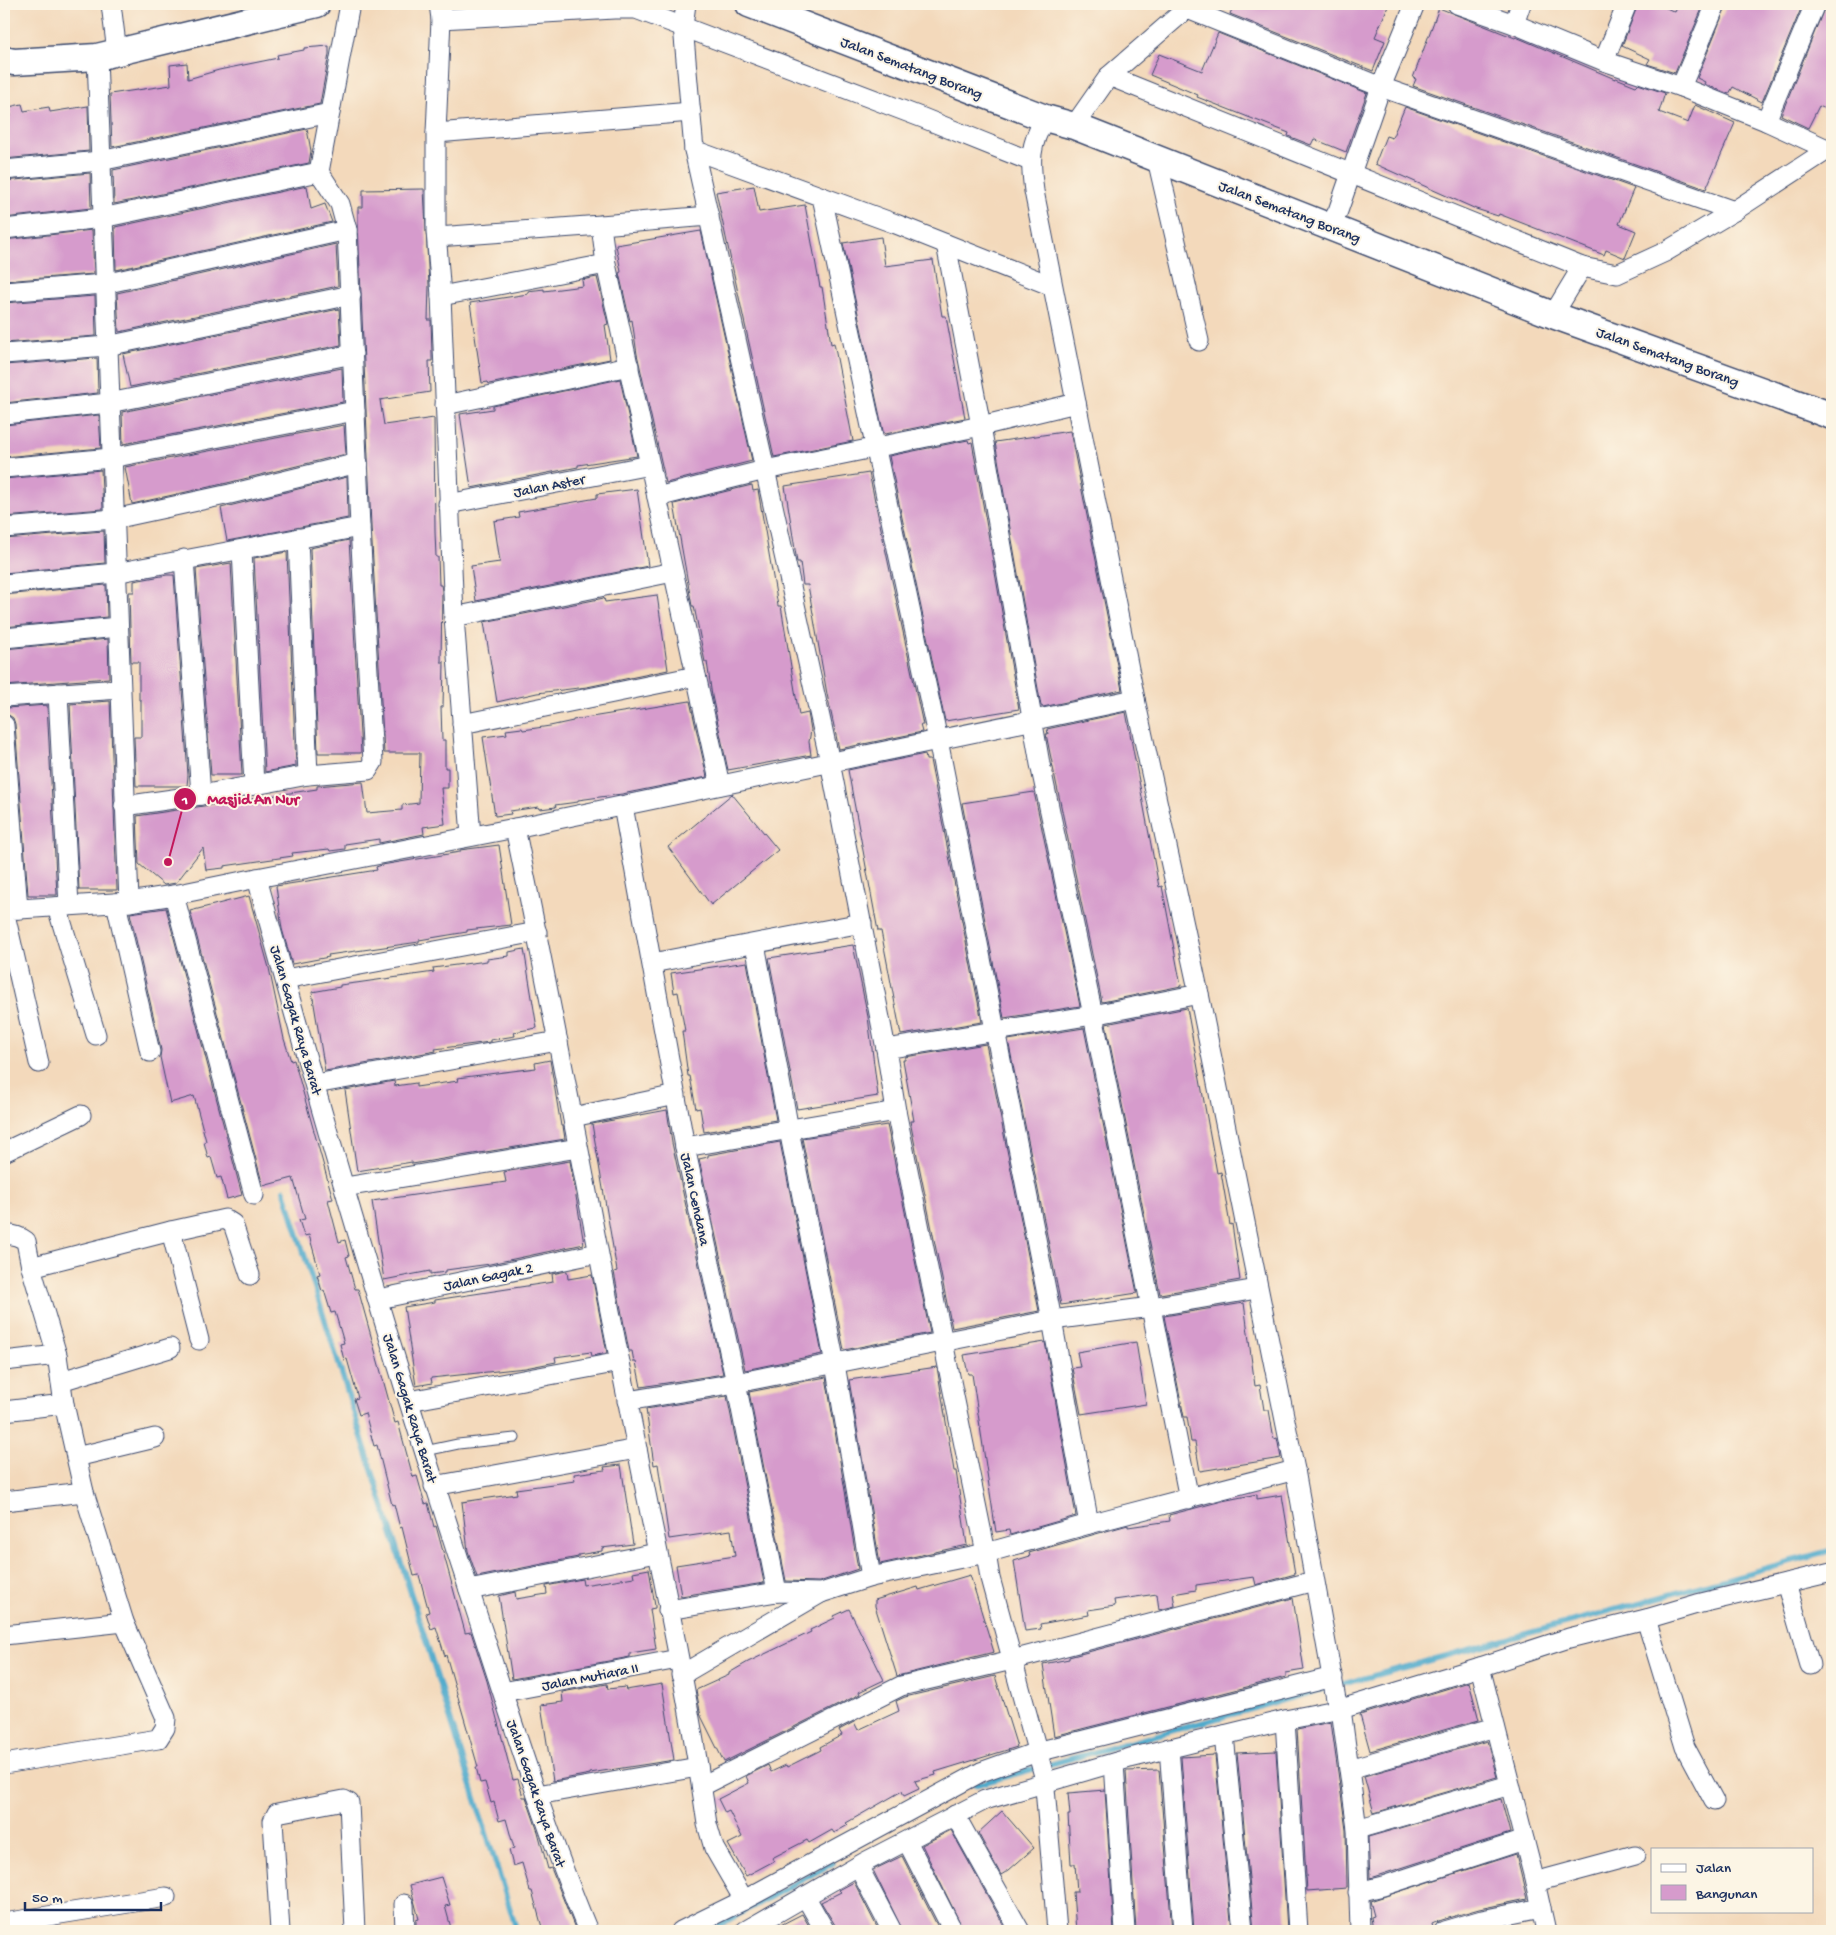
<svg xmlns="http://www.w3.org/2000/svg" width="1836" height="1935" viewBox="0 0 1836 1935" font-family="'Gochi Hand',sans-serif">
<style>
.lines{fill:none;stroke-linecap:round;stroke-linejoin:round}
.stream{stroke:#4faacc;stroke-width:5.5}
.building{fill:#d69bcc}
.lane-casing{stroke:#3b486c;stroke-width:11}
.street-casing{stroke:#3b486c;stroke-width:21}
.secondary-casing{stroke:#3b486c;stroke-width:29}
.lane{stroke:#fff;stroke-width:9}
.street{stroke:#fff;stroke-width:19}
.secondary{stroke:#fff;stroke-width:26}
.labels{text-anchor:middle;stroke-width:4;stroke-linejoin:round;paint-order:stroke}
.street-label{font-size:15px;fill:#1b2f5e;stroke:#fcf5e5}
.leader{fill:none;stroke:#c2185b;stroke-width:2}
.callout-dot{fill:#c2185b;stroke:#fcf5e5;stroke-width:2}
.mark-label{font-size:15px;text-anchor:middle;font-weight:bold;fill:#fff}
.callout-label{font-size:16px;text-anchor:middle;font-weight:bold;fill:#c2185b;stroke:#fcf5e5;stroke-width:4;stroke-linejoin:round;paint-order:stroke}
</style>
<rect width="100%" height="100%" fill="#fcf5e5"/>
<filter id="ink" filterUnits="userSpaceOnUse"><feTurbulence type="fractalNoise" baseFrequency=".02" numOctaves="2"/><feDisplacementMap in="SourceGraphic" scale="10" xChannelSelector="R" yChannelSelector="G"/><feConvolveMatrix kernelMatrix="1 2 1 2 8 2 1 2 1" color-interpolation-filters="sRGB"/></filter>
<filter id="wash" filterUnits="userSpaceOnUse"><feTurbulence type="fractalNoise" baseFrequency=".0096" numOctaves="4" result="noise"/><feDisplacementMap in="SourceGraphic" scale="20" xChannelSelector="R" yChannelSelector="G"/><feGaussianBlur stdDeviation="1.12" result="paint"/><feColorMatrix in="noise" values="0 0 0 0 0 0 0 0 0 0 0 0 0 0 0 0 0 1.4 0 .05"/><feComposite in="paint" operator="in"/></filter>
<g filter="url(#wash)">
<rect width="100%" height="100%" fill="#f3d9bb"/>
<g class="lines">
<g class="stream">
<path d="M284,1190l233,741"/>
<path d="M1336,1686l496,-136"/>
<path d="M975,1785l352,-97"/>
<path d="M708,1931l125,-68"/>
</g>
</g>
<g id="blocks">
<g class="building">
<path d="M1234,4h155l-14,33 10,4 -12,30 -143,-57z"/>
<path d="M1638,4h20l17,8 4,-8h25l-29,69 -28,-9 3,-5 -28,-13z"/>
<path d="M1727,4h76l-41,98 -29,-15 -4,7 -25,-10 1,-2 -8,-4z"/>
<path d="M1826,4h6v108l-13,-6 -11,22 -27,-13z"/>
<path d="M1439,8l76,30 1,-1 99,42 1,-1 20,8 2,-2 27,9 -6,19 29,11 7,-18 40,18 -29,66 -293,-103 3,-7 -3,-1z"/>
<path d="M1218,33l149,60 -21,59 -32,-13 -3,6 -23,-9 1,-3 -92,-36 1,-2 -48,-20 9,-21 43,17z"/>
<path d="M329,46v8l-9,50 -208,43 -2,-53 61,-9 -1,-20 17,-2 1,16 31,-9 59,-12 -1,-3 27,-5v-2z"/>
<path d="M22,104l2,7 25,-4 1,5 38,-6 1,45 -85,8v-42l7,-1 -2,-9z"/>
<path d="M1405,107l229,81 -15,36 17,7 -11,27 -19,-8 -2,5 -105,-41 -1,2 -22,-7 -101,-45 11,-28 6,2z"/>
<path d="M307,129l4,22 -2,12 -195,41 -1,-34z"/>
<path d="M90,173l1,35 -87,10v-37z"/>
<path d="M307,186l4,23 14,-5 7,18 -216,48 -1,-43z"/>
<path d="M754,186l5,26 46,-7 15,82h2l9,57 3,-1 19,98 -79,16 -58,-265z"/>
<path d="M424,189l5,96 -1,35h3l1,34v7h-3l1,31 -50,8 4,25 50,-7 1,114 1,25h2l1,28h2l1,6 -1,71h3l-1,45h-2l1,33h3v28h3v20h-7l4,36 -22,3 1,7 -45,9v-4l-34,5v5l-15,2 -1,-2 -37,4 1,3 -69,10v2l-18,2 -3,-22 -27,35 -12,2 -25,-21 -2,-48 180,-27v-3l46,-4 4,31 35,-3v-5l17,-2 1,-50h-36l-13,-227 -13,-303v-16h5v-17z"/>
<path d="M92,230l2,44 -90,7v-41z"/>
<path d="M701,231l51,230 -86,22 -29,-129 -5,-34 -2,1 -11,-48 2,-1 -5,-27z"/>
<path d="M881,237l4,29 48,-6 9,56h4l19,102 -80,16 -2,-3 -40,-188z"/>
<path d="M336,244l2,42 -219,46 -2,-39z"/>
<path d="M597,277l11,47 -3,1 5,34 -121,25 -1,-2 -6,1 -12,-80 58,-9v-3l16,-2v2l39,-5 -1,-6z"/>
<path d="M95,296l1,40 -92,7v-40z"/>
<path d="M339,309l2,36 -211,42 -7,-33z"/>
<path d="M97,358l1,35 -94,10v-38z"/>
<path d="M342,368l1,34 -220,42 -1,-32z"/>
<path d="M620,379l17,77 -59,9v2l-107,21 -11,-74 33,-5v-3z"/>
<path d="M99,415l2,33 -97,9v-32z"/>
<path d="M344,425l2,29 -119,29 -95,21 -7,-37z"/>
<path d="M1070,431l52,259 -79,17 -2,-1 -46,-264z"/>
<path d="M968,440l1,3 3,-1 47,267 -74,12 -56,-265z"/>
<path d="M101,470l2,39 -99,8v-38z"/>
<path d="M869,473l54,252h-3l2,7 -83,17 -12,-55 -19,-109h-5l-3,-23h-3l-12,-76z"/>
<path d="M347,477l1,41 -121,23 -6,-33z"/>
<path d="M752,485l1,6 5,-1 20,116h3l18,109 9,-2 3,17 -2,12 2,13 -83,15 -16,-74 -5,-34h-2l-11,-56h-2l-18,-102z"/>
<path d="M637,489l11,77 -172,35 -5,-35 29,-4 -6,-41 25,-4 -1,-5 79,-14v-4z"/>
<path d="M104,531l1,32 -101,10v-34z"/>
<path d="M349,540l12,213h-43l-8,-205z"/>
<path d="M287,552l9,214 -31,6 -11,-214z"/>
<path d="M231,563l11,212h-31l-15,-206z"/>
<path d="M167,575h7l14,200 -1,11h-51l-2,-49h7v-37h-2v-38h-8l-2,-70h5v-11z"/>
<path d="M106,585l1,32 -103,10v-32z"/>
<path d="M657,595l11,75 -81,17 -50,6 -40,9 -13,-80 120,-24 1,4z"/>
<path d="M108,639l1,39 -105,8v-37z"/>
<path d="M110,701l7,189h-38l-9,-186z"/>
<path d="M690,701l17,76 -85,17 -44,6v2l-23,3 1,2 -16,2 -1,-2 -29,4 1,3 -16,2 -12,-79 24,-3 -1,-4 16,-2 1,2 27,-4 23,-5v-1z"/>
<path d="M47,705l10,190h-29l-13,-171 -2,-6 -6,-4v-6z"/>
<path d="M1126,712l33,175 3,-1 19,100 -79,16 -56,-268h2l-1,-5z"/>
<path d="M925,754l1,6h4l52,262 -81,13 -20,-104h-3l-30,-161z"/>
<path d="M1034,792l46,214 -76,12 -42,-215z"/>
<path d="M732,794l46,56 -67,55 -43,-58z"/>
<path d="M499,845l12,80 -44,5v2l-48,8v2l-91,13 1,2 -37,7 -10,-35 -6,-43 101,-16 -1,-3 6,-2 78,-13v-2z"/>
<path d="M249,896l20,72 15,71 7,22 3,-1 39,139 -5,1 11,42 6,-2 4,16 -3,1 9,32h3l37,134 3,-1 15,55 4,-1 8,28 3,-1 6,24 2,-1 29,106v1l6,-1 16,49 26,99 5,-1 5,18h3l12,35 10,37 3,-1 25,63h-33l-11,-40h-2l-8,-28 -9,3 -4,-16 5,-2 -8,-29 -7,2 -5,-19 -3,1 -6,-21 -5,1 -4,-16h2l-32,-112 -1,1 -9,-29 -5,2 -5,-16 3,-1 -10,-37 -5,1 -12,-49 -2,1 -6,-24 -2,1 -15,-60 -3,1 -9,-33 -6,2 -5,-16 4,-1 -11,-39 -3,1 -4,-16 4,-1 -9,-31 -4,1 -7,-23 -2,1 -5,-16 3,-1 -11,-39 -5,1 -5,-16 6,-1 -12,-41 -30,8 -73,-275z"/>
<path d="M166,908l76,287 -15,4 -6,-22 -4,1 -6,-21 -3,1 -4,-16 2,-1 -12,-45 -24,7 -10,-46 1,-7 -31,-137z"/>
<path d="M853,945l15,72 10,79 -81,13 -28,-151z"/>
<path d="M524,949l13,79 -23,4 1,4 -25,4v2l-55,7 1,2 -111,20 -13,-79 28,-5v-2l16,-2 78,-11 -1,-4 54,-7v-2l22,-3v-4z"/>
<path d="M747,962l29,158 -72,12 -4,-24 -4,1 -6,-33h-2l-6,-45h3l-7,-39 -4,1 -3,-20z"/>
<path d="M1187,1008l30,165 4,-1 9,53 2,-1 8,56 -80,14 -54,-270z"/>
<path d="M1084,1028l53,265 -76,12 -53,-265z"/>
<path d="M986,1044l53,267 -87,17 -42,-207h4l-11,-61h2v-3z"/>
<path d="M550,1060l11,66h2l2,13 -153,25v-2l-55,9 -12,-81 49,-9 1,5 21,-3v4l42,-6 -1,-3 79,-10 -1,-5z"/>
<path d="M667,1110l5,33 51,231 -82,13 -5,-25h-2l-2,-11h-3l-15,-79 3,-1 -25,-147z"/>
<path d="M887,1125l43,208 -86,17 -42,-212z"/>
<path d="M780,1142l42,212 -77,16 -46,-211 9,-2v-2z"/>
<path d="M570,1161l14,83 -94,20 -44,6v2l-16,2v-3l-46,9 -12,-79 134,-19 -2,-10z"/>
<path d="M567,1271l1,8 24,-4 15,78 -15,3 -1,-4 -36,5 1,5 -31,6 -94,10 1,5 -16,3 -12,-79 31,-5v-2l118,-18 -1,-8z"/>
<path d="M1244,1303l11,83 5,-1 4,25h5l5,29 3,-1 4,20 -81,13 -5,-29h-4l-4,-25h-3l-20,-101z"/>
<path d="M1045,1342l31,174 -66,19 -1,-5 -13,2 -24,-158h-4l-4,-19z"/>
<path d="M1136,1342l10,62 -65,10 -9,-46 8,-1 -3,-15z"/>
<path d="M937,1367l17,104h2l11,74 -87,19 -31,-184z"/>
<path d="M826,1377l32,192 -39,13 -33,-1 -37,-189z"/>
<path d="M727,1396l37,187 -83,13 -5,-31 59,-9 -4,-26 -62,9 -11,-75 -4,1 -8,-56z"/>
<path d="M621,1465l12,79 -31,4v3l-24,4v2l-101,20 -9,-26 -6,-49 55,-8 -1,-5 59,-8 -1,-7 31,-4 -1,-3z"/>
<path d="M1257,1494v5l25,-4 13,79 -39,11 -2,-8 -58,8v5l-23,4 2,12 -16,4 -2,-16 -43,6 1,6 -27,4 1,5 -49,9 1,5 -16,2 -11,-70 16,-5 -1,-3 63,-18 36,-10v2l42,-6 -1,-6 53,-14z"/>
<path d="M649,1569l6,37v2l-5,1 6,40 -26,4v4l-118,22 -13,-83 16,-4 1,7 31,-5 -1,-8 36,-7 1,6 51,-8 -1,-5z"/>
<path d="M970,1575l24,77 -97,24 -22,-70v-6l43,-13 1,3z"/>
<path d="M1293,1598l11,72 -18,3v4l-232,59 -11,-72 26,-5v-2z"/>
<path d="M849,1609l35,71 -25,12 1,2 -136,68 -23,-46 -5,-26 33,-15v-2l19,-11 63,-30 -1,-2 25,-12 -1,-2z"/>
<path d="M995,1676l22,71 -82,25 1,3 -21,6 4,8 -15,7 -2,-5 -56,32 2,2 -14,8 -2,-3 -23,13 -2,-3 -35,18 2,3 -28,15 -18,-32 14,-7 -13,-26 -4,2 -7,-14 31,-16 -3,-7 22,-11 3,7 15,-7 1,2 34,-17 -1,-3 22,-12 -3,-5 15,-8 4,8 41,-19 -3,-10 9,-4z"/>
<path d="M1469,1682l10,38 -109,31 -10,-36z"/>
<path d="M607,1684l1,5 17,-2 1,3 36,-6 12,76 -84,13v1l-37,7 -12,-76 22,-3 -1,-10z"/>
<path d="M1331,1722l15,108 1,58 -40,3 -10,-162z"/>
<path d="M1487,1741l10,36 -123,36 -10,-37z"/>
<path d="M1276,1751l11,179 -33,1 -17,-178z"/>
<path d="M1215,1755l17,176h-38l-13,-174z"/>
<path d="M1159,1770l13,161h-36l-10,-160z"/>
<path d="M1105,1790l9,141h-38l-3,-39h4l-2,-28h-4l-3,-49h2l-2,-22z"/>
<path d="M1501,1799l9,34 -140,45 -2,-41z"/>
<path d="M1002,1811l32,37 -25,22 -8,5 -23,-42z"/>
<path d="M951,1830l56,101h-43l-42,-86z"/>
<path d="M1516,1854l11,45 -48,10 -38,11 -9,4 1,4 -13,3h-47l-2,-14 3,-1 -4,-15z"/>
<path d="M902,1856l38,75h-37l-30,-61z"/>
<path d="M441,1877l9,28 -5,1 6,22 -13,3h-22v-11l3,-1 -9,-34z"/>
<path d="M854,1882l25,49h-43l-1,-6 -14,-23 20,-10 -2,-2z"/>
<path d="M802,1914l10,17h-43z"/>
</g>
</g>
</g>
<g filter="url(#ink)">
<use href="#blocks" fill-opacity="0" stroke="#3b486c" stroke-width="1"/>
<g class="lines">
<defs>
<path id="lane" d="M425,1451l33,-7 57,-6"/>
<g id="street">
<path d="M111,4l6,48"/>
<path d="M439,4l2,15 -5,114v98l5,65 13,321 17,219"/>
<path d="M686,4l-3,22 11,124 136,612 56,287 10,62 90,442 4,25 54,198 13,155"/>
<path d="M1457,4l57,20 90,37 77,26 85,34 63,29"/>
<path d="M1185,8l196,79 353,124"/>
<path d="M441,19l173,-10h22l287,109 107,43"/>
<path d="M1514,24l7,-20"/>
<path d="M97,57l32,845"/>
<path d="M1604,61l23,-57"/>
<path d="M1109,76l473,191 35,7 48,-22 69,-41 98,-64"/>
<path d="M1681,87l35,-83"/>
<path d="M1045,118c-16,28 -15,43 -11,73l101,508 64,295 96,476 41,229 5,10 16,120 3,102"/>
<path d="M1766,121l49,-117"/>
<path d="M1074,126l35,-50 83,-72"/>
<path d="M436,133l255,-21"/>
<path d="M694,150l202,74 156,62"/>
<path d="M1157,159l42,182"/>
<path d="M4,170l96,-9 230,-48"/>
<path d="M822,197l116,543 114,580 37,204"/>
<path d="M709,216l-108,9 5,39 114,521"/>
<path d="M1330,226l8,-15 43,-124 34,-83"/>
<path d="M4,229l98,-11 217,-46"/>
<path d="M437,237l164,-12"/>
<path d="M946,244l35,182 59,338 53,251 96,484"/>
<path d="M4,292l100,-8 243,-54"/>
<path d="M441,296l165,-32"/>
<path d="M1553,315l29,-48"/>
<path d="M4,354l103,-8 244,-51"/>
<path d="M445,405l184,-39"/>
<path d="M4,414l105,-11 244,-49"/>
<path d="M4,468l107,-10 244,-47"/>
<path d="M657,497l108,-27 216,-44 95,-23"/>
<path d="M448,504l202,-39"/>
<path d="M4,528l110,-9 116,-25 128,-31"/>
<path d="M298,538l10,237"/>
<path d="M242,550l12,235"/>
<path d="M184,559l17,236"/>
<path d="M4,584l111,-11 245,-46"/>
<path d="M454,617l219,-45"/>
<path d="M4,638l114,-11"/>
<path d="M58,693l11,213"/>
<path d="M4,697l116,-8"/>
<path d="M462,724l234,-48"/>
<path d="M4,725l14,184"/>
<path d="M124,806l77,-11 107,-20 60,-5 5,-8 -13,-235 -13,-297 -7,-26 -21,-32 31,-168"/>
<path d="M623,806l62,341 51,236 41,209"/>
<path d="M515,828c40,191 75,384 113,575 27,140 59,280 79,421l7,24 30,52"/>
<path d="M257,878c65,241 136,481 214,718 37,112 72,226 117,335"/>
<path d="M174,895l80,300"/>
<path d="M116,903l34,149"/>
<path d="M57,907l39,128"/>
<path d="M755,944l34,186 46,234 36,213"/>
<path d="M652,963l210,-40"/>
<path d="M285,979l252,-47"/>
<path d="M886,1049l207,-34 106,-21"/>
<path d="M39,1063l-35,-153 125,-8 45,-7 83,-17 258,-50 620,-129"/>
<path d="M315,1084l243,-43"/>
<path d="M573,1117l103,-22"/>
<path d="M685,1147l211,-36"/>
<path d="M4,1152l77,-37"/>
<path d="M345,1187l233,-39"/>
<path d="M171,1231l28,109"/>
<path d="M4,1235c9,-1 15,1 22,6l5,26 26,88 7,49 20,88 40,130 42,96 -1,10 -7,11 -154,25"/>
<path d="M31,1267l140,-36 54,-12 8,5 17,51"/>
<path d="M379,1299l219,-46"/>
<path d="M4,1361l53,-6"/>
<path d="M61,1381l109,-33"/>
<path d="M409,1401l211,-39"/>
<path d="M627,1401l109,-18 316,-63 99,-13 106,-18"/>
<path d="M4,1411l60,-7"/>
<path d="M76,1457l79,-19"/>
<path d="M434,1486l203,-37"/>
<path d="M4,1501l80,-9"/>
<path d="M1786,1583l24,82"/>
<path d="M469,1590l188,-37"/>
<path d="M668,1610l109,-18 44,1 50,-16 115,-24 103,-29 206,-54"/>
<path d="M1646,1619l39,128 29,54"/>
<path d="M4,1635l120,-13"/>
<path d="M1480,1667l55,215 11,49"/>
<path d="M681,1675l140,-82"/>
<path d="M503,1692l175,-33"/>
<path d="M1285,1720l13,211"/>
<path d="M1224,1735l19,196"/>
<path d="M1169,1748l14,183"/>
<path d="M1114,1763l11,168"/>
<path d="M1349,1769l146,-42"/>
<path d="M702,1786l199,-100 111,-26 302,-79"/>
<path d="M537,1795l161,-28"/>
<path d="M955,1815l65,116"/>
<path d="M1357,1829l153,-44"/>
<path d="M907,1841l46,90"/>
<path d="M858,1866l34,65"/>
<path d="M1535,1882l100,-27"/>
<path d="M1358,1892l25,-6 141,-46"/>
<path d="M805,1896l20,35"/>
<path d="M404,1904l1,27"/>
<path d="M4,1923l162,-26"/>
<path d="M280,1931l-7,-110 4,-8 67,-13 5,3 6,128"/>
<path d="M681,1931l63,-31 237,-128 56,-20 296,-75"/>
<path d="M745,1931l120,-69 120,-62 145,-42 155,-38 56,-11 139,-42 89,-29 77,-19 51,-15 135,-32"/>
<path d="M1444,1931l38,-11 59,-12"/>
</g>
<g id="secondary">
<path d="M749,4l296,114 29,8 479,189 279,101"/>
<path d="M4,60l10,2 83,-5 220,-53"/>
</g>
</defs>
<use href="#lane" class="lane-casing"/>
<use href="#street" class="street-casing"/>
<use href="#secondary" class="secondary-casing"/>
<use href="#lane" class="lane"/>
<use href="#street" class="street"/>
<use href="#secondary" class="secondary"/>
</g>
</g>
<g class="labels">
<g class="street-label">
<text transform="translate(912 67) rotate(21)" y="5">Jalan Sematang Borang</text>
<text transform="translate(1290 211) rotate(21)" y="5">Jalan Sematang Borang</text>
<text transform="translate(1668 356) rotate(20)" y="5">Jalan Sematang Borang</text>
<text transform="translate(549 485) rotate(-11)" y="5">Jalan Aster</text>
<text transform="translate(297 1020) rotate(74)" y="5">Jalan Gagak Raya Barat</text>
<text transform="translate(696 1199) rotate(78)" y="5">Jalan Cendana</text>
<text transform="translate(488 1276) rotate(-12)" y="5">Jalan Gagak 2</text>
<text transform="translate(411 1408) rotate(73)" y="5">Jalan Gagak Raya Barat</text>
<text transform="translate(590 1676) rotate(-11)" y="5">Jalan Mutiara II</text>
<text transform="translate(537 1793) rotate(71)" y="5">Jalan Gagak Raya Barat</text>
</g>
</g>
<path class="leader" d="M168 862L185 799"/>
<g class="callout-dot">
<circle cx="168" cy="862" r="5"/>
<circle cx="185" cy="799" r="12"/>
</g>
<g class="mark-label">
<text x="185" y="804">1</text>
</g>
<g class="callout-label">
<text x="253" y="804">Masjid An Nur</text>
</g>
<rect width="1836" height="1935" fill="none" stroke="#fcf5e5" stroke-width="20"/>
<rect x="1651" y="1848" width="162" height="65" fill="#fcf5e5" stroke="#a2a6af"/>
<rect x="1661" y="1864" width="25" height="8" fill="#ffffff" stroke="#a2a6af"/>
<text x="1696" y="1872" font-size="15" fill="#1b2f5e">Jalan</text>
<rect x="1661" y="1885" width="25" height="15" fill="#d69bcc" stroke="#a2a6af"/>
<text x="1696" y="1898" font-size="15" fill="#1b2f5e">Bangunan</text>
<path d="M25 1902v8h136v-8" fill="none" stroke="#1b2f5e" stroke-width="2.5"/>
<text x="32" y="1902" font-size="15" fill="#1b2f5e" stroke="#fcf5e5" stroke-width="4" paint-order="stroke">50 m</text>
</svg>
